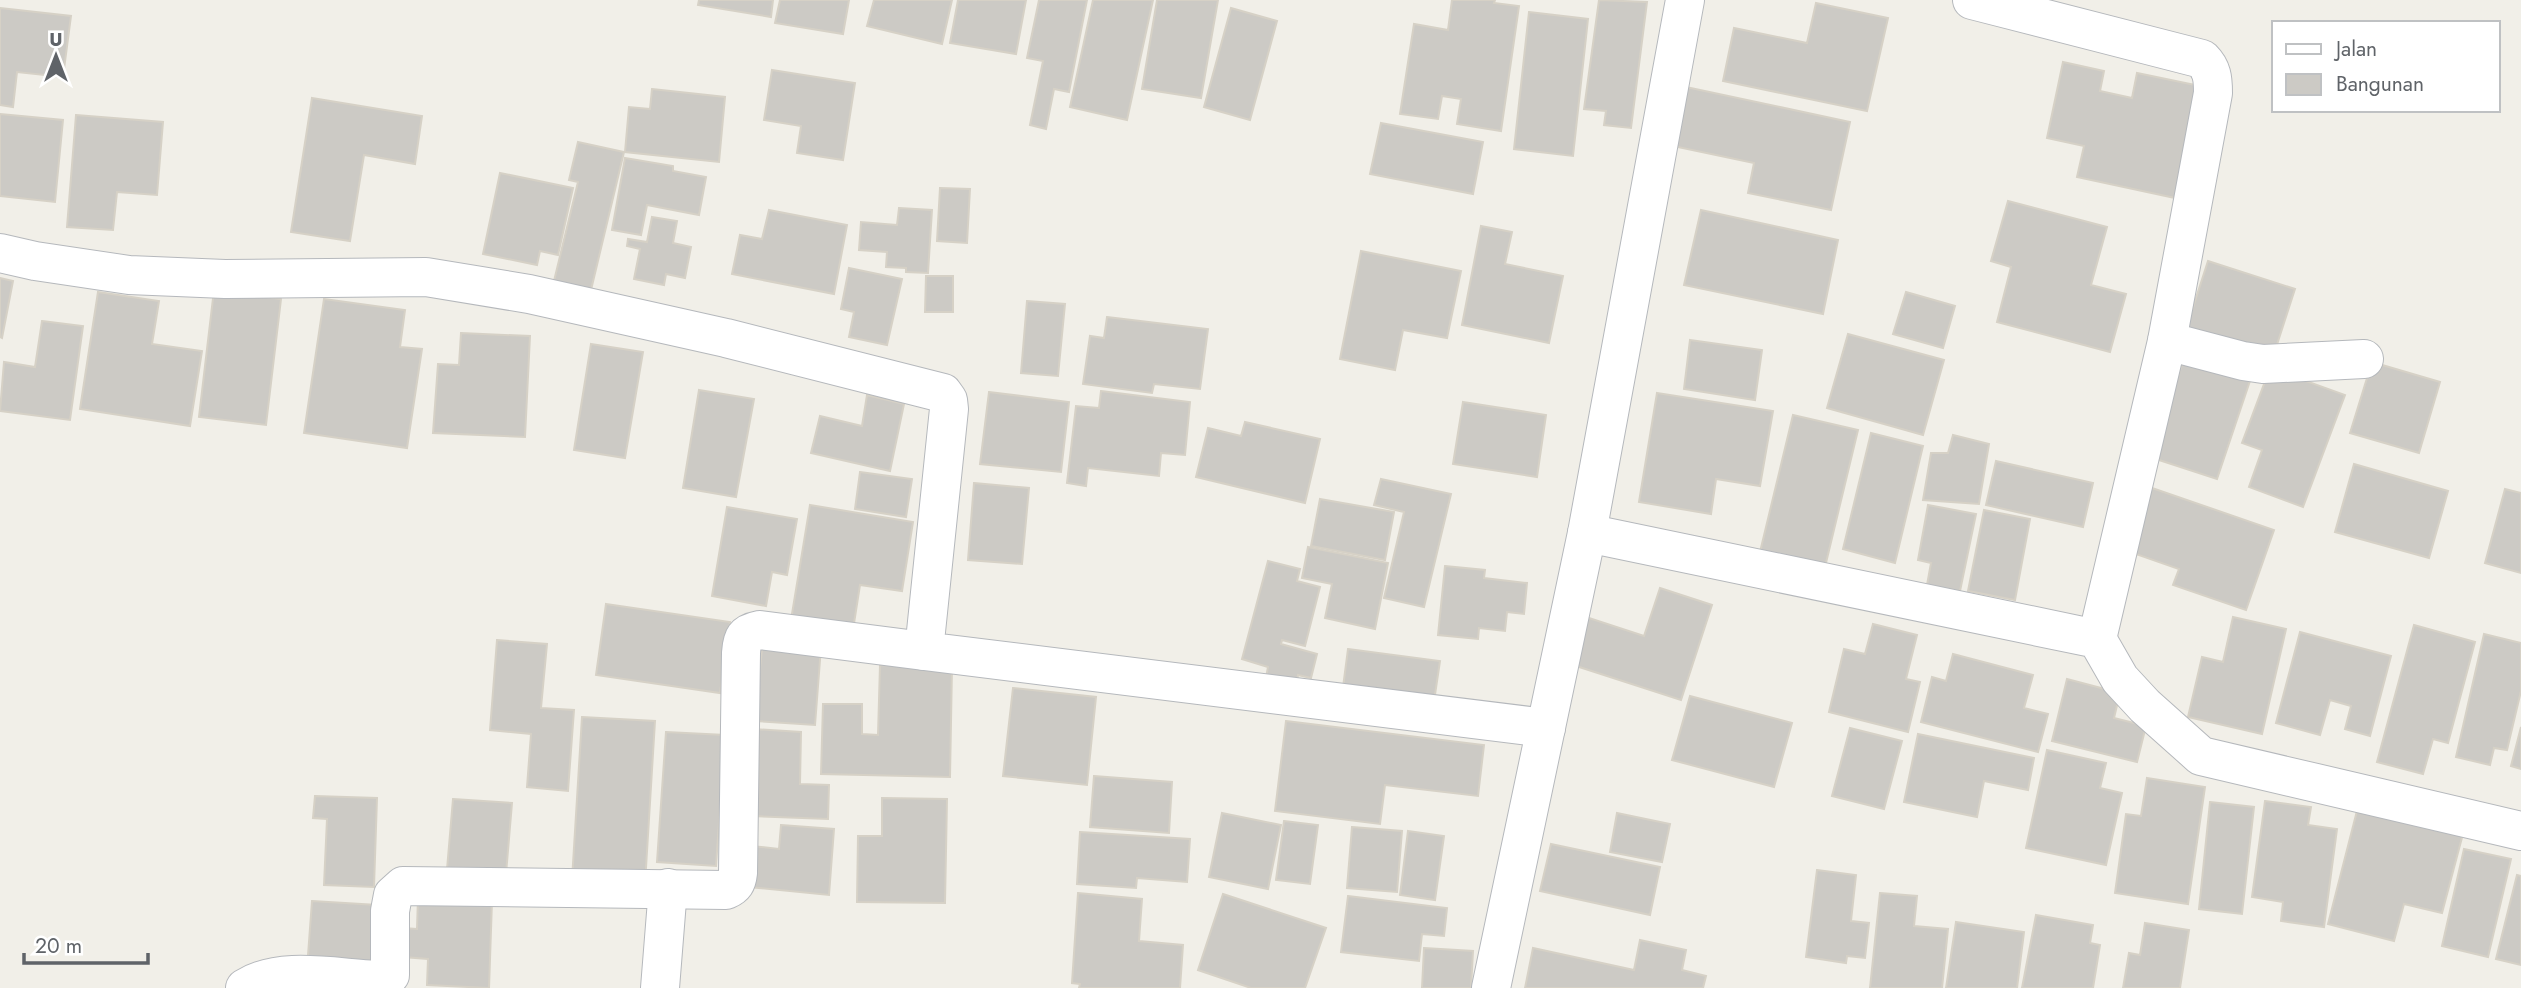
<svg xmlns="http://www.w3.org/2000/svg" width="2521" height="988" viewBox="0 0 2521 988" font-family="Jost,sans-serif">
<style>
.building{fill:#cccac5;stroke:#d6d1c6;stroke-width:2}
.lines{fill:none;stroke-linecap:round;stroke-linejoin:round}
.street-casing{stroke:#b5b8bc;stroke-width:40}
.street{stroke:#fff;stroke-width:38}
</style>
<rect width="100%" height="100%" fill="#f1efe8"/>
<g class="building">
<path d="M699,0h74l-2,17 -73,-12z"/>
<path d="M780,0h69l-6,34 -68,-11z"/>
<path d="M874,0h78l-10,44 -75,-18z"/>
<path d="M958,0h68l-10,54 -66,-11z"/>
<path d="M1039,0h48l-18,92 -15,-3 -8,40 -16,-4 13,-64 -16,-3z"/>
<path d="M1093,0h60l-26,120 -57,-13z"/>
<path d="M1157,0h61l-17,98 -59,-9z"/>
<path d="M1452,0h43l-1,3 25,3 -18,125 -44,-7 4,-25 -19,-3 -4,23 -38,-5 14,-90 34,6z"/>
<path d="M1599,0l48,2 -16,126 -27,-3 2,-14 -22,-2z"/>
<path d="M1816,3l72,15 -21,93 -144,-30 11,-53 73,15z"/>
<path d="M0,8l71,8 -8,61 -46,-5 -4,35 -13,-2z"/>
<path d="M1231,8l46,13 -27,99 -46,-13z"/>
<path d="M1529,12l59,7 -15,137 -59,-7z"/>
<path d="M2063,62l41,9 -4,20 32,7 5,-25 63,13 -25,112 -98,-21 7,-31 -37,-8z"/>
<path d="M772,70l83,13 -12,77 -46,-7 4,-27 -37,-6z"/>
<path d="M1686,87l164,35 -19,88 -83,-17 6,-30 -81,-17z"/>
<path d="M652,89l73,8 -6,65 -94,-10 4,-45 21,2z"/>
<path d="M312,98l110,18 -7,48 -51,-9 -14,86 -59,-9z"/>
<path d="M0,114l63,6 -8,82 -55,-6z"/>
<path d="M76,115l87,7 -6,73 -40,-3 -4,38 -46,-3z"/>
<path d="M1381,123l102,19 -10,52 -103,-20z"/>
<path d="M578,142l46,10 -33,138 -37,-9 24,-99 -9,-2z"/>
<path d="M625,158l48,8v5l33,6 -7,38 -52,-10 -6,30 -29,-5z"/>
<path d="M500,173l73,15 -15,67 -18,-4 -3,14 -54,-11z"/>
<path d="M940,188l30,1 -3,54 -30,-2z"/>
<path d="M2008,201l99,26 -16,58 35,9 -16,58 -113,-30 14,-55 -20,-6z"/>
<path d="M899,208l33,2 -4,63 -22,-1v-4l-20,-1 1,-15 -28,-2 2,-28 36,3z"/>
<path d="M769,210l78,15 -13,69 -102,-20 8,-39 22,4z"/>
<path d="M1701,210l137,30 -15,74 -139,-29z"/>
<path d="M652,217l25,4 -4,22 18,4 -6,31 -19,-4 -2,11 -30,-6 6,-30 -13,-3 1,-7 19,3z"/>
<path d="M1481,226l31,6 -7,32 58,12 -14,67 -87,-18z"/>
<path d="M1361,251l100,20 -14,67 -44,-8 -8,40 -55,-11z"/>
<path d="M2208,261l87,28 -23,71 -87,-28z"/>
<path d="M849,268l53,11 -15,66 -38,-8 5,-25 -13,-3z"/>
<path d="M926,276h27v36h-28z"/>
<path d="M0,278l13,3 -11,57 -2,-1z"/>
<path d="M214,290l67,9 -15,126 -67,-8z"/>
<path d="M98,292l61,9 -7,43 50,7 -12,75 -110,-17z"/>
<path d="M1906,292l49,14 -12,42 -50,-14z"/>
<path d="M324,299l81,11 -5,37 22,2 -15,99 -103,-15z"/>
<path d="M1027,301l38,3 -7,72 -37,-3z"/>
<path d="M1107,317l101,12 -8,60 -46,-5 -2,9 -69,-9 7,-48 14,2z"/>
<path d="M42,321l41,5 -13,94 -70,-9 4,-49 31,5z"/>
<path d="M461,333l69,3 -5,101 -92,-4 5,-69 21,1z"/>
<path d="M1848,334l96,26 -21,75 -96,-27z"/>
<path d="M1690,340l72,10 -7,50 -71,-11z"/>
<path d="M591,344l52,8 -18,106 -51,-8z"/>
<path d="M2185,356l66,22 -34,101 -67,-22z"/>
<path d="M2372,362l68,20 -21,71 -69,-20z"/>
<path d="M2270,368l75,27 -42,112 -54,-20 13,-37 -20,-7z"/>
<path d="M699,390l55,9 -18,98 -53,-9z"/>
<path d="M1101,391l89,11 -5,53 -24,-2 -2,23 -71,-8 -2,18 -19,-3 9,-77 23,2z"/>
<path d="M989,392l80,10 -8,70 -81,-8z"/>
<path d="M1657,393l116,18 -13,75 -44,-7 -5,35 -72,-12z"/>
<path d="M867,395l37,9 -14,67 -79,-18 9,-37 42,10z"/>
<path d="M1463,402l83,13 -9,62 -84,-13z"/>
<path d="M1793,415l65,15 -33,137 -65,-15z"/>
<path d="M1245,422l75,17 -15,64 -109,-26 12,-49 33,8z"/>
<path d="M1871,433l52,13 -28,117 -52,-14z"/>
<path d="M1953,435l36,9 -10,60 -56,-4 8,-47h17z"/>
<path d="M1996,461l97,22 -10,44 -97,-22z"/>
<path d="M2354,464l94,27 -19,67 -94,-26z"/>
<path d="M860,472l52,7 -6,38 -51,-8z"/>
<path d="M1381,479l70,15 -27,113 -40,-9 20,-86 -30,-7z"/>
<path d="M974,483l55,5 -7,76 -54,-4z"/>
<path d="M2152,488l122,42 -28,80 -73,-25 6,-16 -49,-17z"/>
<path d="M2505,489l16,4v80l-36,-10z"/>
<path d="M1320,499l74,13 -9,48 -74,-14z"/>
<path d="M810,505l103,17 -11,69 -42,-6 -8,51 -62,-10z"/>
<path d="M1928,505l48,9 -16,77 -33,-6 4,-22 -13,-3z"/>
<path d="M727,507l70,12 -10,56 -15,-3 -6,34 -54,-10z"/>
<path d="M1984,510l46,9 -15,81 -47,-9z"/>
<path d="M1308,547l80,16 -13,66 -50,-11 7,-34 -30,-6z"/>
<path d="M1268,561l32,8 -3,12 23,6 -15,59 -23,-6 -1,4 36,10 -6,24 -13,-3 -2,16 -31,-8 3,-16 -26,-8z"/>
<path d="M1445,566l40,4 -1,8 43,5 -3,31 -17,-2 -2,19 -26,-3 -1,11 -40,-4z"/>
<path d="M1660,588l52,17 -31,95 -114,-37 16,-47 61,20z"/>
<path d="M606,604l124,18 -10,71 -124,-18z"/>
<path d="M2233,617l53,12 -24,105 -74,-17 14,-60 21,5z"/>
<path d="M1873,624l44,11 -11,44 14,3 -12,50 -79,-20 15,-63 21,5z"/>
<path d="M2414,625l61,17 -27,101 -15,-4 -10,35 -46,-12z"/>
<path d="M2300,632l91,24 -21,80 -25,-7 6,-23 -21,-6 -10,35 -44,-12z"/>
<path d="M2484,634l37,9v48l-14,59 -13,-2 -4,17 -34,-8z"/>
<path d="M497,640l50,4 -6,64 33,2 -6,81 -41,-4 4,-53 -41,-4z"/>
<path d="M821,647l-6,78 -60,-4 7,-73z"/>
<path d="M1348,649l92,12 -7,47 -91,-13z"/>
<path d="M1953,654l80,21 -9,33 24,6 -10,38 -117,-30 11,-45 14,4z"/>
<path d="M880,665l72,2 -2,110 -129,-3 2,-70h39v30l16,1z"/>
<path d="M2067,679l53,14 -6,25 32,8 -9,36 -85,-21z"/>
<path d="M1013,688l83,9 -9,88 -84,-9z"/>
<path d="M1690,696l102,27 -18,64 -102,-27z"/>
<path d="M582,717l73,4 -10,163 -73,-4z"/>
<path d="M1286,721l198,24 -6,51 -93,-11 -5,39 -105,-13z"/>
<path d="M2521,727v42l-10,-3z"/>
<path d="M1850,728l52,13 -18,68 -52,-13z"/>
<path d="M753,729l48,3 -1,52 29,1 -1,34 -77,-3z"/>
<path d="M666,732l59,3 -9,131 -59,-4z"/>
<path d="M1918,734l116,24 -6,32 -44,-9 -7,36 -73,-15z"/>
<path d="M2047,750l59,13 -6,25 22,5 -16,72 -80,-17z"/>
<path d="M1094,776l78,6 -3,51 -79,-6z"/>
<path d="M2147,778l58,9 -17,117 -73,-11 11,-79 15,2z"/>
<path d="M315,796l62,2 -3,89 -50,-2 3,-66 -14,-1z"/>
<path d="M882,798l65,1 -2,104 -88,-1 1,-66h24z"/>
<path d="M453,799l59,4 -7,83 -59,-5z"/>
<path d="M2265,801l46,6 -3,18 29,4 -13,98 -43,-6 2,-19 -31,-5z"/>
<path d="M2210,802l44,5 -12,107 -43,-5z"/>
<path d="M2359,803l105,27 -22,83 -38,-9 -10,37 -66,-17z"/>
<path d="M1222,813l59,12 -13,64 -59,-12z"/>
<path d="M1617,813l53,11 -8,38 -52,-10z"/>
<path d="M1284,821l34,4 -8,59 -34,-4z"/>
<path d="M781,825l53,4 -5,66 -80,-8 3,-41 27,3z"/>
<path d="M1352,827l50,4 -5,61 -50,-4z"/>
<path d="M1408,831l36,5 -9,64 -35,-5z"/>
<path d="M1080,832l110,7 -3,43 -50,-4 -1,10 -59,-4z"/>
<path d="M1551,844l109,23 -10,48 -110,-24z"/>
<path d="M2464,849l47,10 -23,98 -46,-11z"/>
<path d="M1817,870l39,5 -5,46 18,2 -4,35 -18,-2 -1,7 -40,-6z"/>
<path d="M2517,875l4,1v89l-25,-6z"/>
<path d="M1078,893l64,6 -3,42 44,4 -3,43h-101l1,-4 -8,-1z"/>
<path d="M1880,893l37,3 -3,30 34,3 -6,59h-72z"/>
<path d="M1223,894l103,34 -21,60h-54l-53,-18z"/>
<path d="M1348,896l99,12 -3,28 -22,-2 -3,27 -78,-9z"/>
<path d="M418,897l74,4 -3,87 -62,-3 1,-26 -25,-2 1,-29 13,1z"/>
<path d="M312,901l65,4 -5,68 -65,-4z"/>
<path d="M2036,915l57,10 -3,18 10,2 -7,43h-71z"/>
<path d="M1956,922l68,10 -7,56h-71z"/>
<path d="M2145,923l44,7 -9,58h-57l6,-35 11,2z"/>
<path d="M1640,940l46,10 -4,20 24,6 -3,12h-178l8,-40 101,22z"/>
<path d="M1424,948l49,3 -2,37h-49z"/>
</g>
<g class="lines">
<defs>
<g id="street">
<path d="M1972,0l230,59c10,10 11,19 11,34l-46,248 -70,298"/>
<path d="M0,253l35,8 94,14 96,4 201,-2 103,17 197,44 217,55 5,7 1,9 -25,242 622,77"/>
<path d="M2167,341l76,20 20,3 101,-5"/>
<path d="M1587,533l510,106 23,40 25,27 56,50 320,75"/>
<path d="M245,988c37,-24 98,-8 140,-8l5,-5v-64l3,-16 10,-9 323,4c9,-4 11,-8 12,-17l3,-220c1,-15 3,-20 19,-23l164,21"/>
<path d="M660,988l8,-100"/>
<path d="M1491,988l96,-455 98,-533"/>
</g>
</defs>
<use href="#street" class="street-casing"/>
<use href="#street" class="street"/>
</g>
<rect x="2272" y="21" width="228" height="91" fill="#ffffff" stroke="#bfc1c3" stroke-width="2"/>
<rect x="2286" y="44" width="35" height="10" fill="#ffffff" stroke="#bfc1c3" stroke-width="2"/>
<text x="2336" y="56" font-size="21" fill="#5f6368">Jalan</text>
<rect x="2286" y="74" width="35" height="21" fill="#cccac5" stroke="#bfc1c3" stroke-width="2"/>
<text x="2336" y="91" font-size="21" fill="#5f6368">Bangunan</text>
<g transform="translate(56 56)" stroke="#ffffff" stroke-width="5" paint-order="stroke">
<path d="M0-5L12 26L0 18L-12 26Z" fill="#5f6368"/>
<text y="-10" font-size="19" font-weight="bold" text-anchor="middle" fill="#5f6368">U</text>
</g>
<path d="M24 953v10h124v-10" fill="none" stroke="#5f6368" stroke-width="3.5"/>
<text x="35" y="953" font-size="21" fill="#5f6368" stroke="#ffffff" stroke-width="5" paint-order="stroke">20 m</text>
</svg>
